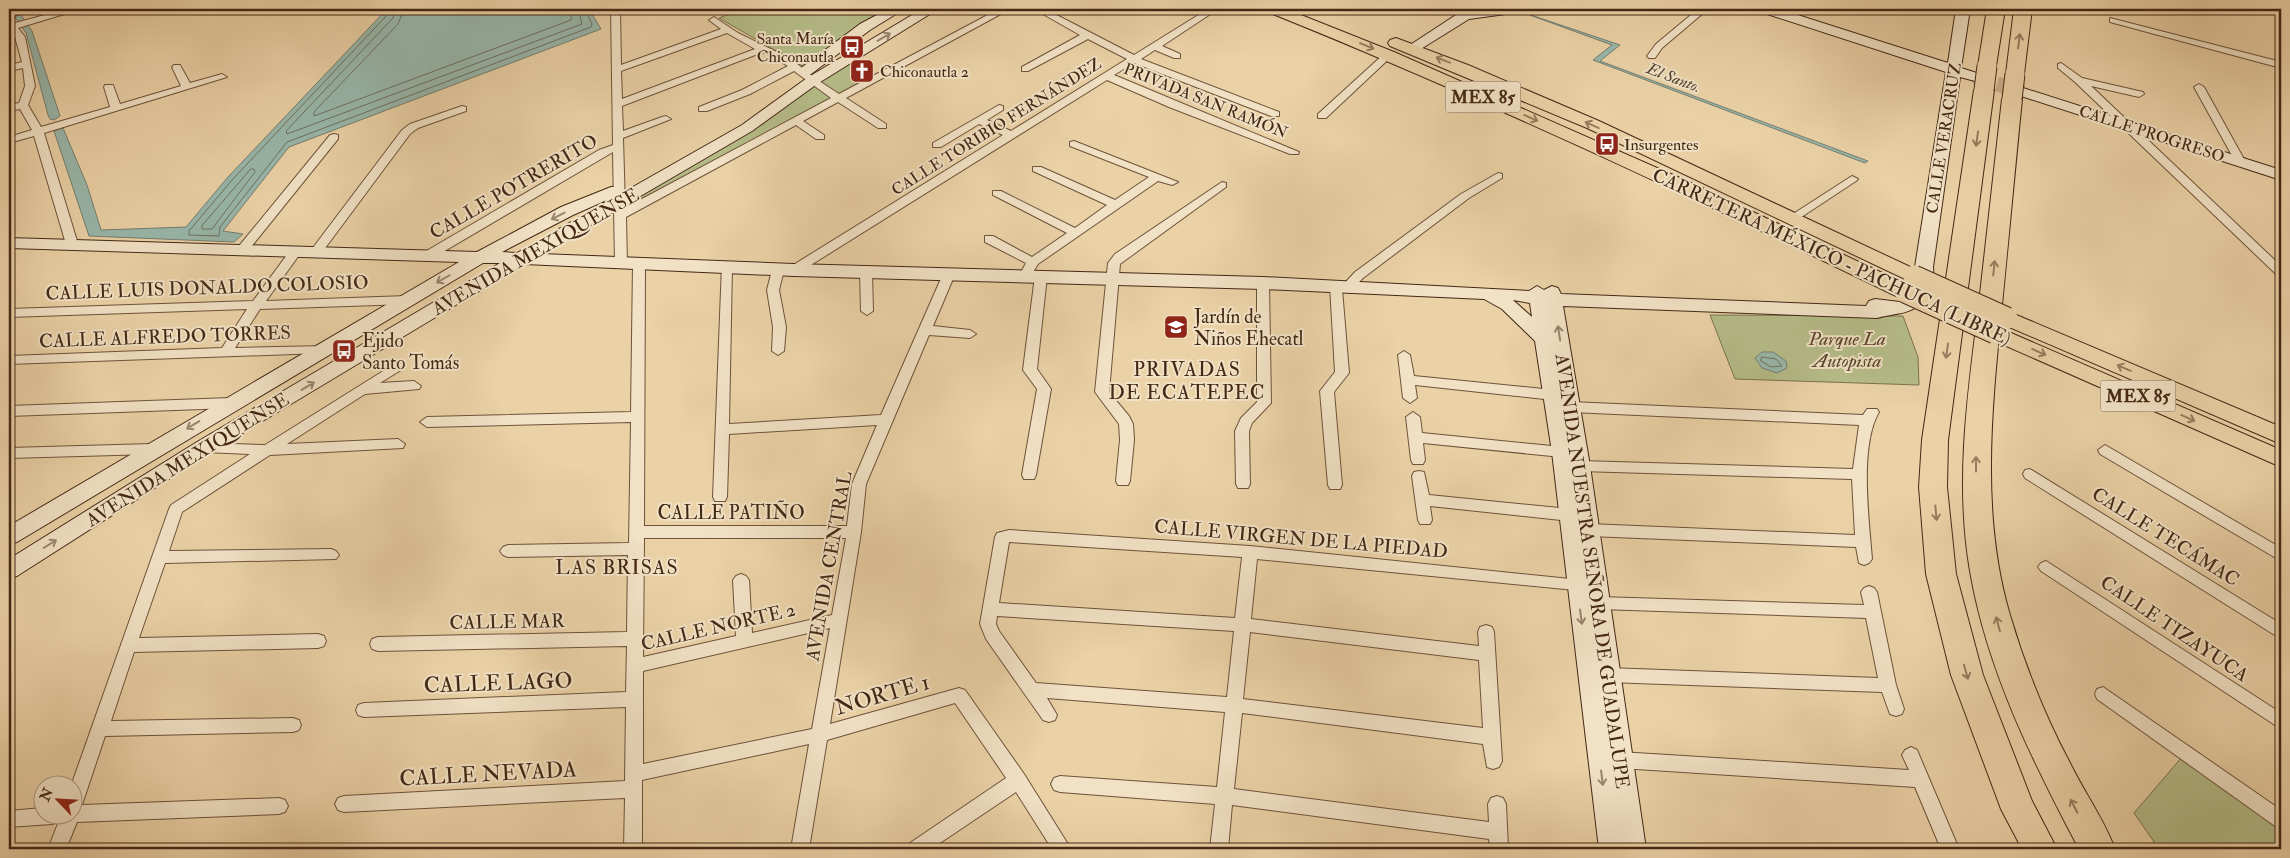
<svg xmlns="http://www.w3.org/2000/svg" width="2290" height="858" viewBox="0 0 2290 858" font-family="'IM FELL Double Pica',serif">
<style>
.green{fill:#b5bc88;stroke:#7c724e}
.water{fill:#98b7ab;stroke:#767e6f}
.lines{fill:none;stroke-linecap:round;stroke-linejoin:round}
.shore{stroke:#6e7060;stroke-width:1}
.secondary-tunnel{stroke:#c9af89;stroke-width:15;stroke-dasharray:15 8;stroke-linecap:butt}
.street-casing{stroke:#6e5239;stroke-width:2}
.secondary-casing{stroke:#442815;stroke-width:2}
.primary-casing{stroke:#442815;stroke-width:2}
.highway-casing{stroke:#442815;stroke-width:2}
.street{fill:#f1e1c5;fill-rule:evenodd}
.secondary{fill:#f1e1c5;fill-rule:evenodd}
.primary{fill:#ead1a6;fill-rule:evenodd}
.highway{fill:#ead1a6;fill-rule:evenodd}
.primary-bridge-casing{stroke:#442815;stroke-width:23;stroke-linecap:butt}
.highway-bridge-casing{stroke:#442815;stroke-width:21;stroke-linecap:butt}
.primary-bridge{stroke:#ead1a6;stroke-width:21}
.highway-bridge{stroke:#ead1a6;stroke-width:19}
.oneway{stroke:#9a846d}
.oneway2{stroke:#977c5e}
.labels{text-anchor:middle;stroke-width:4;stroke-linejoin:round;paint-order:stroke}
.far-poi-label{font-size:16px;fill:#442815;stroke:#f1e1c5;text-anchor:start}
.far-water-label{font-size:16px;font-style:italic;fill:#554533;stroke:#f1e1c5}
.far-street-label{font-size:16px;fill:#442815;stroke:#f1e1c5}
.shield{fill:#f1e1c5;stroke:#78604a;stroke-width:1}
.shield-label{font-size:18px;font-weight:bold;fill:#442815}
.street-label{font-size:19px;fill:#442815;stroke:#f1e1c5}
.poi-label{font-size:19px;fill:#442815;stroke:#f1e1c5;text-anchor:start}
.park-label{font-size:19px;font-style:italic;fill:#5b462c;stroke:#f1e1c5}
.neighbourhood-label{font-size:20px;letter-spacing:1px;fill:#442815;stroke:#f1e1c5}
.near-street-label{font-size:22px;fill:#442815;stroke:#f1e1c5}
</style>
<rect width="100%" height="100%" fill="#ead1a6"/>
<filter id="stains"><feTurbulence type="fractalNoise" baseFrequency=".004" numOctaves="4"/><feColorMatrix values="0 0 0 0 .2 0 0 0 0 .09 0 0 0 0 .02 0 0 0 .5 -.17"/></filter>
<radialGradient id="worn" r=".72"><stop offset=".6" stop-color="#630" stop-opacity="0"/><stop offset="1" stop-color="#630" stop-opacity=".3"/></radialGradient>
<g class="green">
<path d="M743,9h145l-84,58 -85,-49z"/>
<path d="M848,63l21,14 -149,84 -84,44 -4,-1 1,-3z"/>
<path d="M1710,315l193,1 15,41 1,28 -184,-6z"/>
<path d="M2188,750l93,68v31h-122l-25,-36z"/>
</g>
<g class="water">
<path d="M9,9h8l15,22 28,85 -6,4 -4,-1 -2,-4 -22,-82z"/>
<path d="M387,9h202l12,20 -312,118 -66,84 20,3 -9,8 -145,-6 -35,-105 9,-3 24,57 14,45 85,-3 42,-50z"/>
<path d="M1516,10l104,35 -20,16 268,100 -3,2 -272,-103 19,-15z"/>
<path d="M1762,352h11l13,9 1,7 -10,5 -15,-5 -7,-10z"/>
</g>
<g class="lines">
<g class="shore">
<path d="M390,9l-2,5 -156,166 -43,51v4l30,1 1,-9 67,-85 304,-115 1,-3 -7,-15"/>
<path d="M396,9l-3,9 -107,113 1,3 295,-110 -4,-15"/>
<path d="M404,9l-6,15 -84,88v4l257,-96v-11"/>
<path d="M251,169h3l1,3 -43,57h-10v-3z"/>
<path d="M1762,357l14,2 6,7 -11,1 -10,-6z"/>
</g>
<path class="secondary-tunnel" d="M1975,77l48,15"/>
<defs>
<g id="street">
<path d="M20,9h14l-25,9v-6z"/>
<path d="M67,9h14l-63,19 7,9 10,49 -7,19 13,22 69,-20 -6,-20 1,-2h8l7,19 61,-18 -9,-19 2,-2h6l10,18 32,-9 5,3 -183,56 34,111 -6,4 -6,-4 -32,-108 -25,7v-6l23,-7 -12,-21 -11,2v-6l10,-2 6,-17 -2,-18 -14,3v-6l13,-3 -7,-25 -6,-6v-12l6,4z"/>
<path d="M611,9h9l1,56 100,-36 -12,-9 5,-3 24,16 53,26 25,20 23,15 160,-85h11l-164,89 40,26v4h-8l-40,-26 -35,19 21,14v4h-8l-20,-14 -170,92 1,46 -2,3 -4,1 -6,-4 -2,-111 -182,107h-8l-2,-3 2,-3 176,-103 14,-5zM727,33l28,16 -133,50 -1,-28zM763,52l25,14 -46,24 -43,17v4h8l43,-17 44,-23 37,27 -206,110 -2,-70 48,-19 -5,-3 -4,1 -39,14 -1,-25z"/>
<path d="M1034,9h11l89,46 74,-46h10l-56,37 18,8v4h-6l-19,-8 -14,9 138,53v4h-8l-137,-53 -20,12 185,77 -1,2h-8l-121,-47 -62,-27 -309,193h-8l-2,-3 2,-3 213,-132 -24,-11 -38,23h-8v-4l66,-38 4,1v4l-16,10 24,11 116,-72 -39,-20 -60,32h-6v-4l58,-32z"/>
<path d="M1628,9h11l1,1 -5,3z"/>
<path d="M1698,9h10l-46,39 -7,10h-6l-2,-2 9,-12z"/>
<path d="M2110,18l171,44v6l-171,-46z"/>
<path d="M1385,53l8,2 -67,63h-8v-4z"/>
<path d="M2061,63l21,15 61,14 1,2 -5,3 -48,-11 190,180v10l-4,-1 -202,-193 -17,-14v-4z"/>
<path d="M2199,84l5,3 41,74 -1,2h-8l-1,-2 -41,-74z"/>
<path d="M462,106l4,1v4l-48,17 -8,6 -90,121h-8l-2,-3 2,-3 90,-119 8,-6z"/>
<path d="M334,134l4,1v4l-91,113h-8l-2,-3 2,-3 91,-111z"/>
<path d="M1074,141l104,41 -6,3 -14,-4 -120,83 -9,15h-8l-2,-3 7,-13 -41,-21v-6h8l39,21 35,-24 -74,-38v-4h8l74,37 32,-23 -74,-34v-4h8l74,33 34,-23 -79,-31v-4z"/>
<path d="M1498,173l4,1v4l-33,20 -106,80 -12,12 -9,-1 7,84 -15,19 8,93 -2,4h-10l-2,-4 -8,-94 15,-19 -5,-86 6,-4 6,4 13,-14 106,-78z"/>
<path d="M1852,176l6,3 -2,2 -53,35 -4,1 -6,-3z"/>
<path d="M1222,182l4,1v4l-106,77 -11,128 20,24 4,8 1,16 -4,41 -2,4h-10l-2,-4 4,-41 -1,-16 -24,-32 13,-129 7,-9z"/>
<path d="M296,247l6,4 -36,50 141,-5 6,4 -6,4 -147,5 -25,39 92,-2 1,3 -6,4 -313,11v-8l213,-8 25,-39 -238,8v-8l244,-8 39,-53z"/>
<path d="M639,260l6,4 -1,262h203l5,-42 25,-59 -148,9 -2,63 -2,4h-10l-2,-4 9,-233h8l2,3 -3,157 152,-9 62,-141 6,-4 4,1 2,3 -22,52 37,4 6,4 -6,4 -41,-3 -63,149 -5,48 -31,192 129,-36 6,2 59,84 47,75h-19l-36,-57 -85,57h-24l3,-6 96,-65 -51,-75 -128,37 -18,109h-18l18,-105 -167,36v69h-18l1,-51 -281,14 -6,-2 -3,-6 3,-6 6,-2 281,-15 1,-74 -262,10 -6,-2 -2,-5 2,-5 6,-2 262,-11 1,-46 -249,5 -6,-2 -2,-5 2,-5 6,-2 249,-5 1,-77 -120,2 -5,-2 -3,-4 3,-4 5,-2 121,-2 2,-121 -204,5 -7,-5 7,-5 204,-5 2,-148zM644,538h202l-14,77 -80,18 -3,-53 -3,-4 -5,-2 -5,2 -3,4 3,56 -93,21zM830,628l-18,101 -169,35v-93z"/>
<path d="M778,266l6,4 -5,20 7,37 -2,24 -6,4 -6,-4 1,-24 -6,-37 5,-20z"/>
<path d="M866,268l6,4 1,39 -6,4 -6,-4 -1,-39z"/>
<path d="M1041,272l6,4 -10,93 14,20 -15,86 -2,4h-10l-2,-4 15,-86 -14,-19 12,-94z"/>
<path d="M1263,279l6,4 2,120 -19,20 -3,8 1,53 -2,4h-10l-2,-4 -1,-53 6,-13 16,-16v-119z"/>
<path d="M1404,351l6,4 4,21 139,14 7,5 -7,5 -138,-15 2,13 -7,5 -7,-5 -5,-43z"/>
<path d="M396,363l5,1 2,3 -2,3 -21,13 34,-2 7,5 -2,3 -54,5 -78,50 111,-5 7,5 -2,4 -133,7 -88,57 -13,39 162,-2 5,2 3,4 -3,4 -171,4 -26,75 179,-4 6,2 2,5 -2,5 -6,2 -184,4 -23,69 182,-3 6,2 2,5 -2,5 -6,2 -188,4 -23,69 197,-7 6,2 3,6 -3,6 -6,2 -202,8 -11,27h-18l13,-33h11l-1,-30 98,-277 2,-4 79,-51 -46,-2 -5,-1 -2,-4 2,-4 66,2z"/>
<path d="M231,398l7,5 -7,5 -222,8v-10z"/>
<path d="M1571,402l292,13 4,-6h10l2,3c-20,34 -10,108 -7,147l-3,4 -5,2 -5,-2 -3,-16 -267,-11 -5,-2 -2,-4 2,-4 5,-2 266,11 -3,-56 -272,-8 -5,-1 -2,-4 2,-4 5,-1 273,8 6,-44 -288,-13 -7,-5z"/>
<path d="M1413,412l7,5 2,16 140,14 7,5 -7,5 -139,-14 2,17 -2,4h-10l-2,-4 -5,-43z"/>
<path d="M152,444l7,5 -7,5 -143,4v-10z"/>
<path d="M2105,445l176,103v13l-181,-107 -2,-4z"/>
<path d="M2030,469l251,155v15l-256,-161 -2,-4 2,-4z"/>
<path d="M1419,471l5,1 5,23 141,14 5,2 2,4 -2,4 -5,2 -140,-15 2,14 -2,4h-10l-2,-4 -6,-44 2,-4z"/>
<path d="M1009,530l241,16 340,35 3,4 -3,4 -5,2 -328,-32 -6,60 228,27 -1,-14 2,-5 6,-2 6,2 2,5 8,129 -3,6 -6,2 -6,-2 -4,-23 -241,-31 -8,76 255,33 -1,-18 3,-6 6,-2 6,2 3,6 2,45h-18l-1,-10 -257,-34 -4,44h-18l5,-45 -155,-12 -6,-2 -3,-6 3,-6 6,-2 157,11 8,-75 -178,-14 10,17 -2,5 -6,2 -6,-2 -57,-81 -6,-15 15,-87 2,-4zM1009,542l233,15 -7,61 -236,-15zM997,616l237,15 -7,66 -191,-14 -37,-52 -3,-7zM1250,632l229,28 4,68 -240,-29z"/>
<path d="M2046,561l235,152v16l-240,-158 -3,-4 3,-4z"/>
<path d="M1869,586l5,2 3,4 19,93 8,24 -2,5 -6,2 -6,-2 -8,-22 -274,-10 -6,-2 -2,-5 2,-5 6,-2 270,10 -12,-60 -267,-9 -6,-1 -2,-5 2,-5 6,-1 265,8 -3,-13 3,-4z"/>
<path d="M2103,687l178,123v18l-6,-2 -178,-127 -2,-5 2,-5z"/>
<path d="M1911,747l6,3 42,99h-18l-26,-62 -295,-19 -6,-2 -3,-6 3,-6 6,-2 289,18 -7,-15 3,-5z"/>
<path d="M42,808v8h19l-3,6 -6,2 -43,3v-16z"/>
</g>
<g id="secondary">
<path d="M888,9h16l-34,21 -59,44h-10l-2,-3 2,-3 59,-44z"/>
<path d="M922,9h16l-121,75 -65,47 -211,123 253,10 469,13 266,14 8,-5 7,4 8,-4 6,2 3,6 305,12 3,-5 6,-2 25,3c12,-7 17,-21 15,-35l31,-195 -185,-60 -2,-3h20l169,54 8,-54h14l-9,59 19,6 2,3 -7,4 -15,-4 -27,190c1,9 -1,15 -4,23 -13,27 -28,21 -52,28l-314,-12 27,160 56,383h-47l-47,-397 -17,-111 -33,-32 -18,-10 -221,-10 -469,-13 -270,-12 -313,188 -194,124 -8,3v-20l188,-117 303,-179h-17l-466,279 -8,2v-18l450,-264 -450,-14v-10l468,14 84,-45 50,-20h12l2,3 -1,2 118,-67 65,-47zM618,195l-101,58 -15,-1 71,-37zM1513,300l17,3 2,14 -18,-16z"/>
<path d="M1475,9h45l-7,4 -44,6 -53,33 -5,1 -7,-4 55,-36z"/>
<path d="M2023,88l258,82v10l-263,-85 -2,-3 2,-3z"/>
</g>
<g id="primary">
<path d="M1265,9h21l108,43 304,134 214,101 3,5 -3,5 -7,1 -7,-1c-208,-101 -416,-199 -630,-285z"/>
<path d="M1396,38l72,27 131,56 322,151 3,4 -3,4 -7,2 -7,-2 -320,-152 -197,-82 -2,-3 2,-3z"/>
<path d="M2007,311l274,116v17l-281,-121 -3,-5 3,-5z"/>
<path d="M1995,326l286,124v17l-293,-129 -3,-5 3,-5z"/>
</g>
<g id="highway">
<path d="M1987,9h18l-9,57 -2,4h-14l-2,-4z"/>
<path d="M2014,9h18l-8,65 -2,4h-14l-2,-4z"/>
<path d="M1984,84l7,2 3,4 -46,350 -1,47 9,87 27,101 49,126 25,48h-35l-21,-40 -50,-134 -25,-101 -7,-87 3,-47 52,-350 3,-4z"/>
<path d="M2012,93l7,2 3,4c-7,69 -13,137 -20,206 -10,103 -22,209 8,310 15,51 35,101 60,148 14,29 34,56 45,86h-36c-46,-87 -92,-179 -109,-278 -15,-86 -3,-173 8,-259 8,-71 16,-142 24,-213l3,-4z"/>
</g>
</defs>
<use href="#street" class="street-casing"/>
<use href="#secondary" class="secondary-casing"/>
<use href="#primary" class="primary-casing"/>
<use href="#highway" class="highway-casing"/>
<use href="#street" class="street"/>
<use href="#secondary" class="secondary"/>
<use href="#primary" class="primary"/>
<use href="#highway" class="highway"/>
<defs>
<g id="primary-bridge">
<path d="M1914,276l93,42"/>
<path d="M1905,292l90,41"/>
</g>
<g id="highway-bridge">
<path d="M1984,90l3,-24"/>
<path d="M2012,99l3,-25"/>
</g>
</defs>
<use href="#primary-bridge" class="primary-bridge-casing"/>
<use href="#highway-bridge" class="highway-bridge-casing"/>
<use href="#primary-bridge" class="primary-bridge"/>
<use href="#highway-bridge" class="highway-bridge"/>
</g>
<defs><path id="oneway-shaft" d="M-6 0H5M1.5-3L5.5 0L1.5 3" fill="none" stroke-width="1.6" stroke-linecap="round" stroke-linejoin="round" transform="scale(1.25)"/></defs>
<g class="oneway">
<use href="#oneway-shaft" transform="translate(884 37) rotate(-31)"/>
<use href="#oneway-shaft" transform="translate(558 216) rotate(153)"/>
<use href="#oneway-shaft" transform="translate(443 279) rotate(150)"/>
<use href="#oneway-shaft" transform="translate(1559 333) rotate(-99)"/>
<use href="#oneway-shaft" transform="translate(308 386) rotate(-31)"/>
<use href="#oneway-shaft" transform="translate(193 425) rotate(149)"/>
<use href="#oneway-shaft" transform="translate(50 544) rotate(-32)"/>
<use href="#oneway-shaft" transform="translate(1581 617) rotate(83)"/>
<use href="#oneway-shaft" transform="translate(1602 778) rotate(83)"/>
</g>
<g class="oneway2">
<use href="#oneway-shaft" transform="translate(2019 41) rotate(-83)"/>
<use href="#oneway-shaft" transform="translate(1367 46) rotate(23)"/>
<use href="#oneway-shaft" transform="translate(1443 60) rotate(-159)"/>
<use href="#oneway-shaft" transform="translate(1531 118) rotate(24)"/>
<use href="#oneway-shaft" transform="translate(1592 125) rotate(-156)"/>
<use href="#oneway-shaft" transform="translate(1977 139) rotate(98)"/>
<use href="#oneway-shaft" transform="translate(1994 268) rotate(-84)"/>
<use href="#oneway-shaft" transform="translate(1947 351) rotate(98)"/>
<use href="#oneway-shaft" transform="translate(2039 352) rotate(24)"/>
<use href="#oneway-shaft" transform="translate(2124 368) rotate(-157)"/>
<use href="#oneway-shaft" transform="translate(2188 418) rotate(24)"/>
<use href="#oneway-shaft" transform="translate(1976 464) rotate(-90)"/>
<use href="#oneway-shaft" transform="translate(1936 513) rotate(85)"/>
<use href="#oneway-shaft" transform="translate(1998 624) rotate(-105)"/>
<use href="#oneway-shaft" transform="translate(1966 672) rotate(74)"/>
<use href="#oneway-shaft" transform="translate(2074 806) rotate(-117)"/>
</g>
<defs>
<symbol id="bus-square" viewBox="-11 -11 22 22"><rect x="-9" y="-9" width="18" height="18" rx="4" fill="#8f2418" stroke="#f1e1c5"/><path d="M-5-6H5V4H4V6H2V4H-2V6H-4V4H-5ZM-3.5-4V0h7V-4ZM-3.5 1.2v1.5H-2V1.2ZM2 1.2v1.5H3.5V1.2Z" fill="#fff"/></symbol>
<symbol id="church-square" viewBox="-11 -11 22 22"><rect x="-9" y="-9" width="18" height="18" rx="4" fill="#8f2418" stroke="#f1e1c5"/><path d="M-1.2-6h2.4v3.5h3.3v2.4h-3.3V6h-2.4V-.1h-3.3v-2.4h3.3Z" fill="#fff"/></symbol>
<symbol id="school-square" viewBox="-11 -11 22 22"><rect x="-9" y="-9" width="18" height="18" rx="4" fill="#8f2418" stroke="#f1e1c5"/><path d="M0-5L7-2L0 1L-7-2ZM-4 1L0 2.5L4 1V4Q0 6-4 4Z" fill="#fff"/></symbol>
</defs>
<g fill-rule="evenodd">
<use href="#bus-square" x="838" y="33" width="28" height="28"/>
<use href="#church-square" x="848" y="57" width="28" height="28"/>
<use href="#bus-square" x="1593" y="130" width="28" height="28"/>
<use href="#school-square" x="1162" y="313" width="28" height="28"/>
<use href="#bus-square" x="330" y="337" width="28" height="28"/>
</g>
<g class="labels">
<g class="far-poi-label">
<text x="834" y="44" text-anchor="end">Santa María<tspan x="834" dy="18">Chiconautla</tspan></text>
<text x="880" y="77">Chiconautla 2</text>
<text x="1624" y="150">Insurgentes</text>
</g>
<g class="far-water-label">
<text transform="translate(1674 77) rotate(21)" y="6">El Santo.</text>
</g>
<g class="far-street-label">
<text transform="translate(1206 100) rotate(22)" y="6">PRIVADA SAN RAMÓN</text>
<text transform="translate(996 126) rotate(-32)" y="6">CALLE TORIBIO FERNÁNDEZ</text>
<text transform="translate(2152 133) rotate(18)" y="6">CALLE PROGRESO</text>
<text transform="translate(1943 138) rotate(-81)" y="6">CALLE VERACRUZ</text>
</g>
<g class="shield">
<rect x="1445.5" y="81.5" width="75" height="31" rx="4"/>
<rect x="2100.5" y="380.5" width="75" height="31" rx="4"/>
</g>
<g class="shield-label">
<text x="1483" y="103">MEX 85</text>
<text x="2138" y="402">MEX 85</text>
</g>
<g class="street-label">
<text transform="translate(513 186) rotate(-30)" y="7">CALLE POTRERITO</text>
<text transform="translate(535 251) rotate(-30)" y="7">AVENIDA MEXIQUENSE</text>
<text transform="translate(1832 256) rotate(25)" y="7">CARRETERA MÉXICO - PACHUCA (LIBRE)</text>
<text transform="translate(207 287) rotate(-2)" y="7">CALLE LUIS DONALDO COLOSIO</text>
<text transform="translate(165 336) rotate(-2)" y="7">CALLE ALFREDO TORRES</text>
<text transform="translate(187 459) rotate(-32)" y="7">AVENIDA MEXIQUENSE</text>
<text x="731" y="519">CALLE PATIÑO</text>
<text transform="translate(2166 536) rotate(32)" y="7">CALLE TECÁMAC</text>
<text transform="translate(1301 538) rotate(5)" y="7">CALLE VIRGEN DE LA PIEDAD</text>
<text transform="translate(828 566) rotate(-80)" y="7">AVENIDA CENTRAL</text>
<text transform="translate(1593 571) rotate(82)" y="7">AVENIDA NUESTRA SEÑORA DE GUADALUPE</text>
<text transform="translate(507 621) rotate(-1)" y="7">CALLE MAR</text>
<text transform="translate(718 626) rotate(-13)" y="7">CALLE NORTE 2</text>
<text transform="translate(2175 628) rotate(34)" y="7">CALLE TIZAYUCA</text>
</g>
<g class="poi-label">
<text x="1194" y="323">Jardín de<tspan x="1194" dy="22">Niños Ehecatl</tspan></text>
<text x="362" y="347">Ejido<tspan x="362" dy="22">Santo Tomás</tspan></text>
</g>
<g class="park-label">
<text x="1847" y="345">Parque La<tspan x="1847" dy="22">Autopista</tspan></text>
</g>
<g class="neighbourhood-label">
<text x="1187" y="376">PRIVADAS<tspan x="1187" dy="23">DE ECATEPEC</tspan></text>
<text x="617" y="574">LAS BRISAS</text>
</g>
<g class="near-street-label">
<text transform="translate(498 682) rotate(-2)" y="8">CALLE LAGO</text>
<text transform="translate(882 694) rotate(-16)" y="8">NORTE 1</text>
<text transform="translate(488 773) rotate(-3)" y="8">CALLE NEVADA</text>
</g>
</g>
<rect width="2290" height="858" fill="none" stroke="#ead1a6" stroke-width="30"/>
<rect x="10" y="10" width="2270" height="838" fill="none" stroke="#442815" stroke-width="2.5"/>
<rect x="15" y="15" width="2260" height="828" fill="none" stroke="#442815"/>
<g transform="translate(58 800) rotate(295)"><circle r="24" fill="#f1e1c5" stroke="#ac977f"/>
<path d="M0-4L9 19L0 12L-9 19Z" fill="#8f2418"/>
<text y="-8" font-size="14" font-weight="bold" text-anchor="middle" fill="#442815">N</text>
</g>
<rect width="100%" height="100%" filter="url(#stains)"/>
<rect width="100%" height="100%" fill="url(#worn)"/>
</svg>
